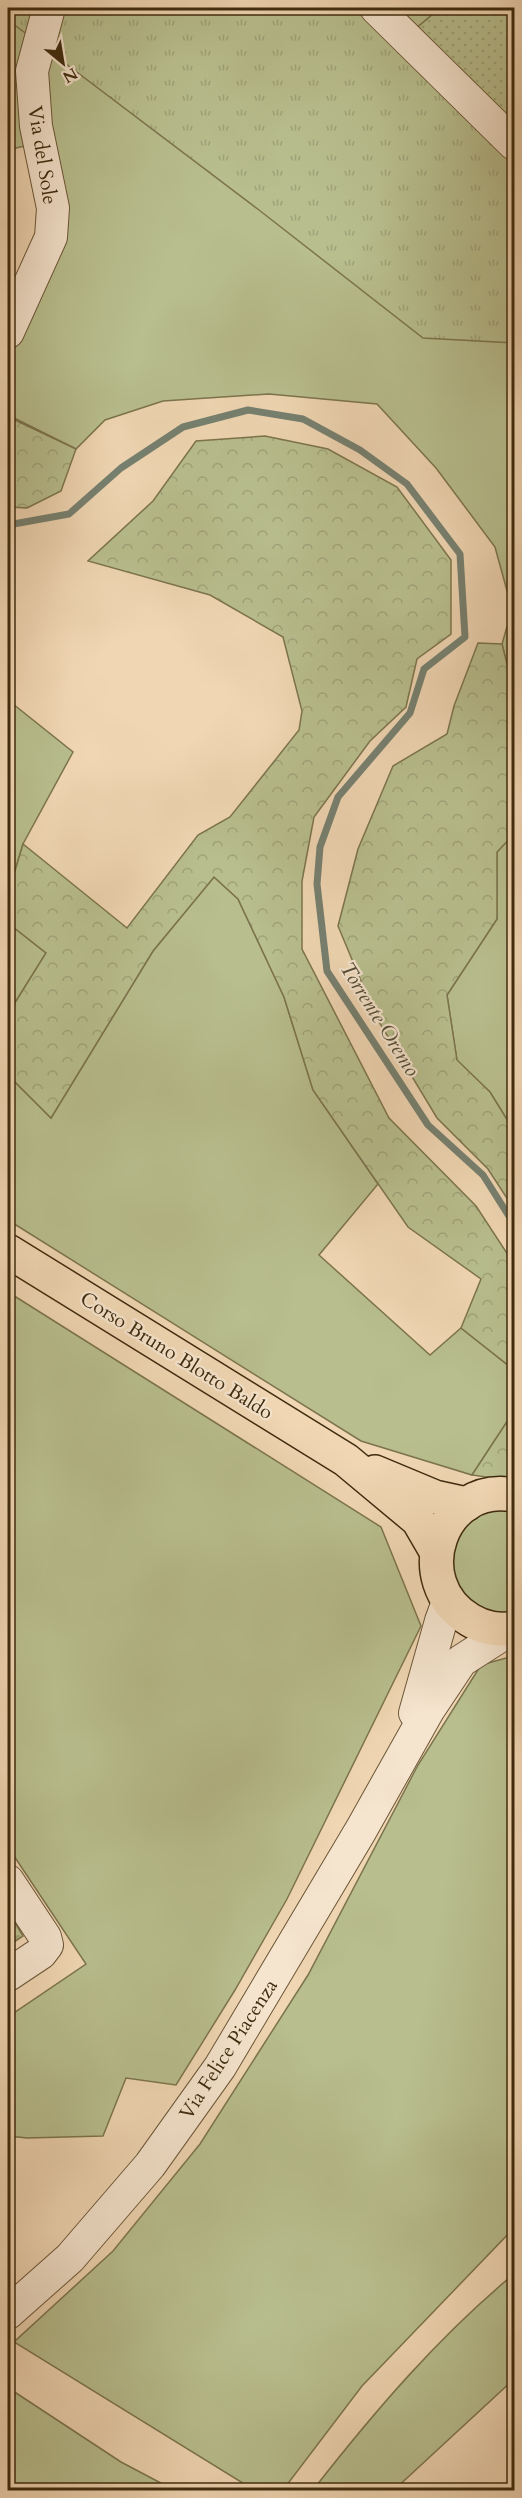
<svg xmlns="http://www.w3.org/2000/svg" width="522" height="2498" viewBox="0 0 522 2498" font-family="Cardo,serif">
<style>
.grass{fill:#b8be8e;stroke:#7c744e;stroke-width:1.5}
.forest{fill:url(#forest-crowns);stroke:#7c744e;stroke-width:1.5}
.cemetery{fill:url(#cemetery-stones);stroke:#7c744e;stroke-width:1.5}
.park{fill:url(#park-tufts);stroke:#7c744e;stroke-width:1.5}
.garden{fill:url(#garden-dots);stroke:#7c744e;stroke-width:1.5}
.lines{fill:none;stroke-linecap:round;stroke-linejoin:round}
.stream{stroke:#768070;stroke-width:7}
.minor-casing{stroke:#6b5637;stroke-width:34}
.major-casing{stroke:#3f2b0e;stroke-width:36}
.minor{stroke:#f5e4ce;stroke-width:32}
.major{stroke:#f0d6b3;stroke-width:33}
.labels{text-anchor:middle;stroke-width:4.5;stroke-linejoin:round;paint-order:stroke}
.street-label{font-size:20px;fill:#3f2b0e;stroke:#f5e4ce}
.water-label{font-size:21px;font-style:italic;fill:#564e37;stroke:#f5e4ce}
</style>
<defs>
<pattern id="forest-crowns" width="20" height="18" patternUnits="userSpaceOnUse" patternTransform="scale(1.5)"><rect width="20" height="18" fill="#b8be8e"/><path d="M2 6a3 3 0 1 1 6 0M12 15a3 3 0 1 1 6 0" fill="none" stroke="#9fa379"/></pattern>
<pattern id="cemetery-stones" width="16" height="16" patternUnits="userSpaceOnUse" patternTransform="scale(1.5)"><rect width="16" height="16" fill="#b8be8e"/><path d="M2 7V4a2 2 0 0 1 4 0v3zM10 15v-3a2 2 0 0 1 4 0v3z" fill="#9fa379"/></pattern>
<pattern id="park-tufts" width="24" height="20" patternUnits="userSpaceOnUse" patternTransform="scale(1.5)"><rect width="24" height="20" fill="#b8be8e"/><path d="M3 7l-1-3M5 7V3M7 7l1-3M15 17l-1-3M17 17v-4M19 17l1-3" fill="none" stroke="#9fa379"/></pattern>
<pattern id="garden-dots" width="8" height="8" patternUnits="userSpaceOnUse" patternTransform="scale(1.5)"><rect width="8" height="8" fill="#b8be8e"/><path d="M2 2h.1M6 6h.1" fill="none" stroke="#9fa379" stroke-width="1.8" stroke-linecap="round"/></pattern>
</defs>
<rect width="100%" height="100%" fill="#f0d6b3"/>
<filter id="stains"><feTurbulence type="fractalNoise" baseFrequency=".00333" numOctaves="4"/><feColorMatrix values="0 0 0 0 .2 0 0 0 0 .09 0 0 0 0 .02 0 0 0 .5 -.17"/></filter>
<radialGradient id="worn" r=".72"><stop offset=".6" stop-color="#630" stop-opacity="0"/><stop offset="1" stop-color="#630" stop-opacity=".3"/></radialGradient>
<g class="grass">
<path d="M8,8h26l-5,137 -21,5z"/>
<path d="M391,8h49l-27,23z"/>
<path d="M51,36l463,139v517l-12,-48 10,-35 -17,-62 -59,-79 -59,-64 -108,-10 -106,7 -58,19 -29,29 -68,-34v-56l52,-116 -17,-144z"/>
<path d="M8,700l65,52 -50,92 -15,50z"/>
<path d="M514,834v297l-24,-39 -33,-31 -10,-66 50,-76v-67z"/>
<path d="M214,877l24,22 46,98 29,93 65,94 -59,71 111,100 31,-27 53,42v41l-42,64 -111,-34 -353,-221v-145l43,43 102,-167z"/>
<path d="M8,923l38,30 -38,61z"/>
<path d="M8,1292l373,235 40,99 -134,273 -52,91 -59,95 -50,-7 -23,58 -76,2 -19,-2v-119l78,-53 -78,-117z"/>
<path d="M514,1509v107l-14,1 -36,-17 -15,-36 13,-37 21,-15z"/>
<path d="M514,1656v572l-152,158 -79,104h-29l-240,-148 99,-91 87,-107 108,-169 110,-210 63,-100z"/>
<path d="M514,2274v105l-120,111h-81c61,-78 125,-153 201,-216z"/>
<path d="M10,2389l111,73 53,28h-166v-100z"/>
</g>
<g class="forest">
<path d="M13,419l63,30 -15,42 -34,17 -19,-1v-83z"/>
<path d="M265,436l63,13 69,38 54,73v74l-34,25 -11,48 -36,34 -56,76 -12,64v68l87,169 87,88 38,58v106l-53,-42 20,-49 -73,-52 -95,-137 -29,-93 -46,-98 -24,-22 -61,74 -102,167 -43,-43v-61l38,-61 -38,-30v-29l15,-50 104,84 71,-93 32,-18 69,-87 3,-19 -19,-74 -73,-42 -122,-34 65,-60 43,-60z"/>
<path d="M478,643l24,1 12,48v142l-17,18v67l-50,76 10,65 33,32 24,39v78l-26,-40 -51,-51 -61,-101 -38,-91 20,-77 35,-83 54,-32 7,-28z"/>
<path d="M514,1411v70l-42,-6z"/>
</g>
<path class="cemetery" d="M8,1911l15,25 -15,10z"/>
<path class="park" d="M8,8h377l129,133v202l-91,-5 -164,-128 -251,-190z"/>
<path class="garden" d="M440,8h65l9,10v114l-101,-101z"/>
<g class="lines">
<path class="stream" d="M8,525l61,-11 52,-46 62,-41 65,-17 55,9 57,31 47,34 53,70 5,83 -41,32 -14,44 -72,84 -18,50 -3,37 10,87 101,154 55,50 31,49"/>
<defs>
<g id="minor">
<path d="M376,8l138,136"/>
<path d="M8,332l43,-95 2,-29 -17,-82 -4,-55 17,-63"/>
<path d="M415,1713l26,-92 7,-19"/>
<path d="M8,1881l37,56 2,8 -6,8 -33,22"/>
<path d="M8,2313l62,-55 80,-93 70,-98 141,-237 68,-121 32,-48 50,-32"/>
</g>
<g id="major">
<path d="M8,1251l338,209 72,60 18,31"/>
<path d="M375,1472l60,25 32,7"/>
<path d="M514,1495c-73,-14 -108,87 -44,125 13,8 30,11 44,8"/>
</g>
</defs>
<use href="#minor" class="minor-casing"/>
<use href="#major" class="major-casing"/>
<use href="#minor" class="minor"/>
<use href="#major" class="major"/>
</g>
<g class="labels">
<g class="street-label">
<text transform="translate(43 155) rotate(81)" y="7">Via del Sole</text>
<text transform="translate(177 1355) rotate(32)" y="7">Corso Bruno Blotto Baldo</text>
<text transform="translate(228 2049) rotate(-57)" y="7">Via Felice Piacenza</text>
</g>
<g class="water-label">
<text transform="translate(380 1019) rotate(58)" y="7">Torrente Oremo</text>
</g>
</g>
<rect width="522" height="2498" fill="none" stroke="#f0d6b3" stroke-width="30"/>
<rect x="9" y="9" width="504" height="2480" fill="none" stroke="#3f2b0e" stroke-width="3"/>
<rect x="15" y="15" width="492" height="2468" fill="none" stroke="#3f2b0e" stroke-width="1.5"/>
<g transform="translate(63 63) rotate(150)" stroke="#f5e4ce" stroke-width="4.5" paint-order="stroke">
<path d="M0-4.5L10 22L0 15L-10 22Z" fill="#3f2b0e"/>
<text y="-9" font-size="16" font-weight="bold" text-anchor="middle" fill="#3f2b0e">N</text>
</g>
<rect width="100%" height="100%" filter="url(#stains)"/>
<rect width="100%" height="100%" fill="url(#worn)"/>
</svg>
